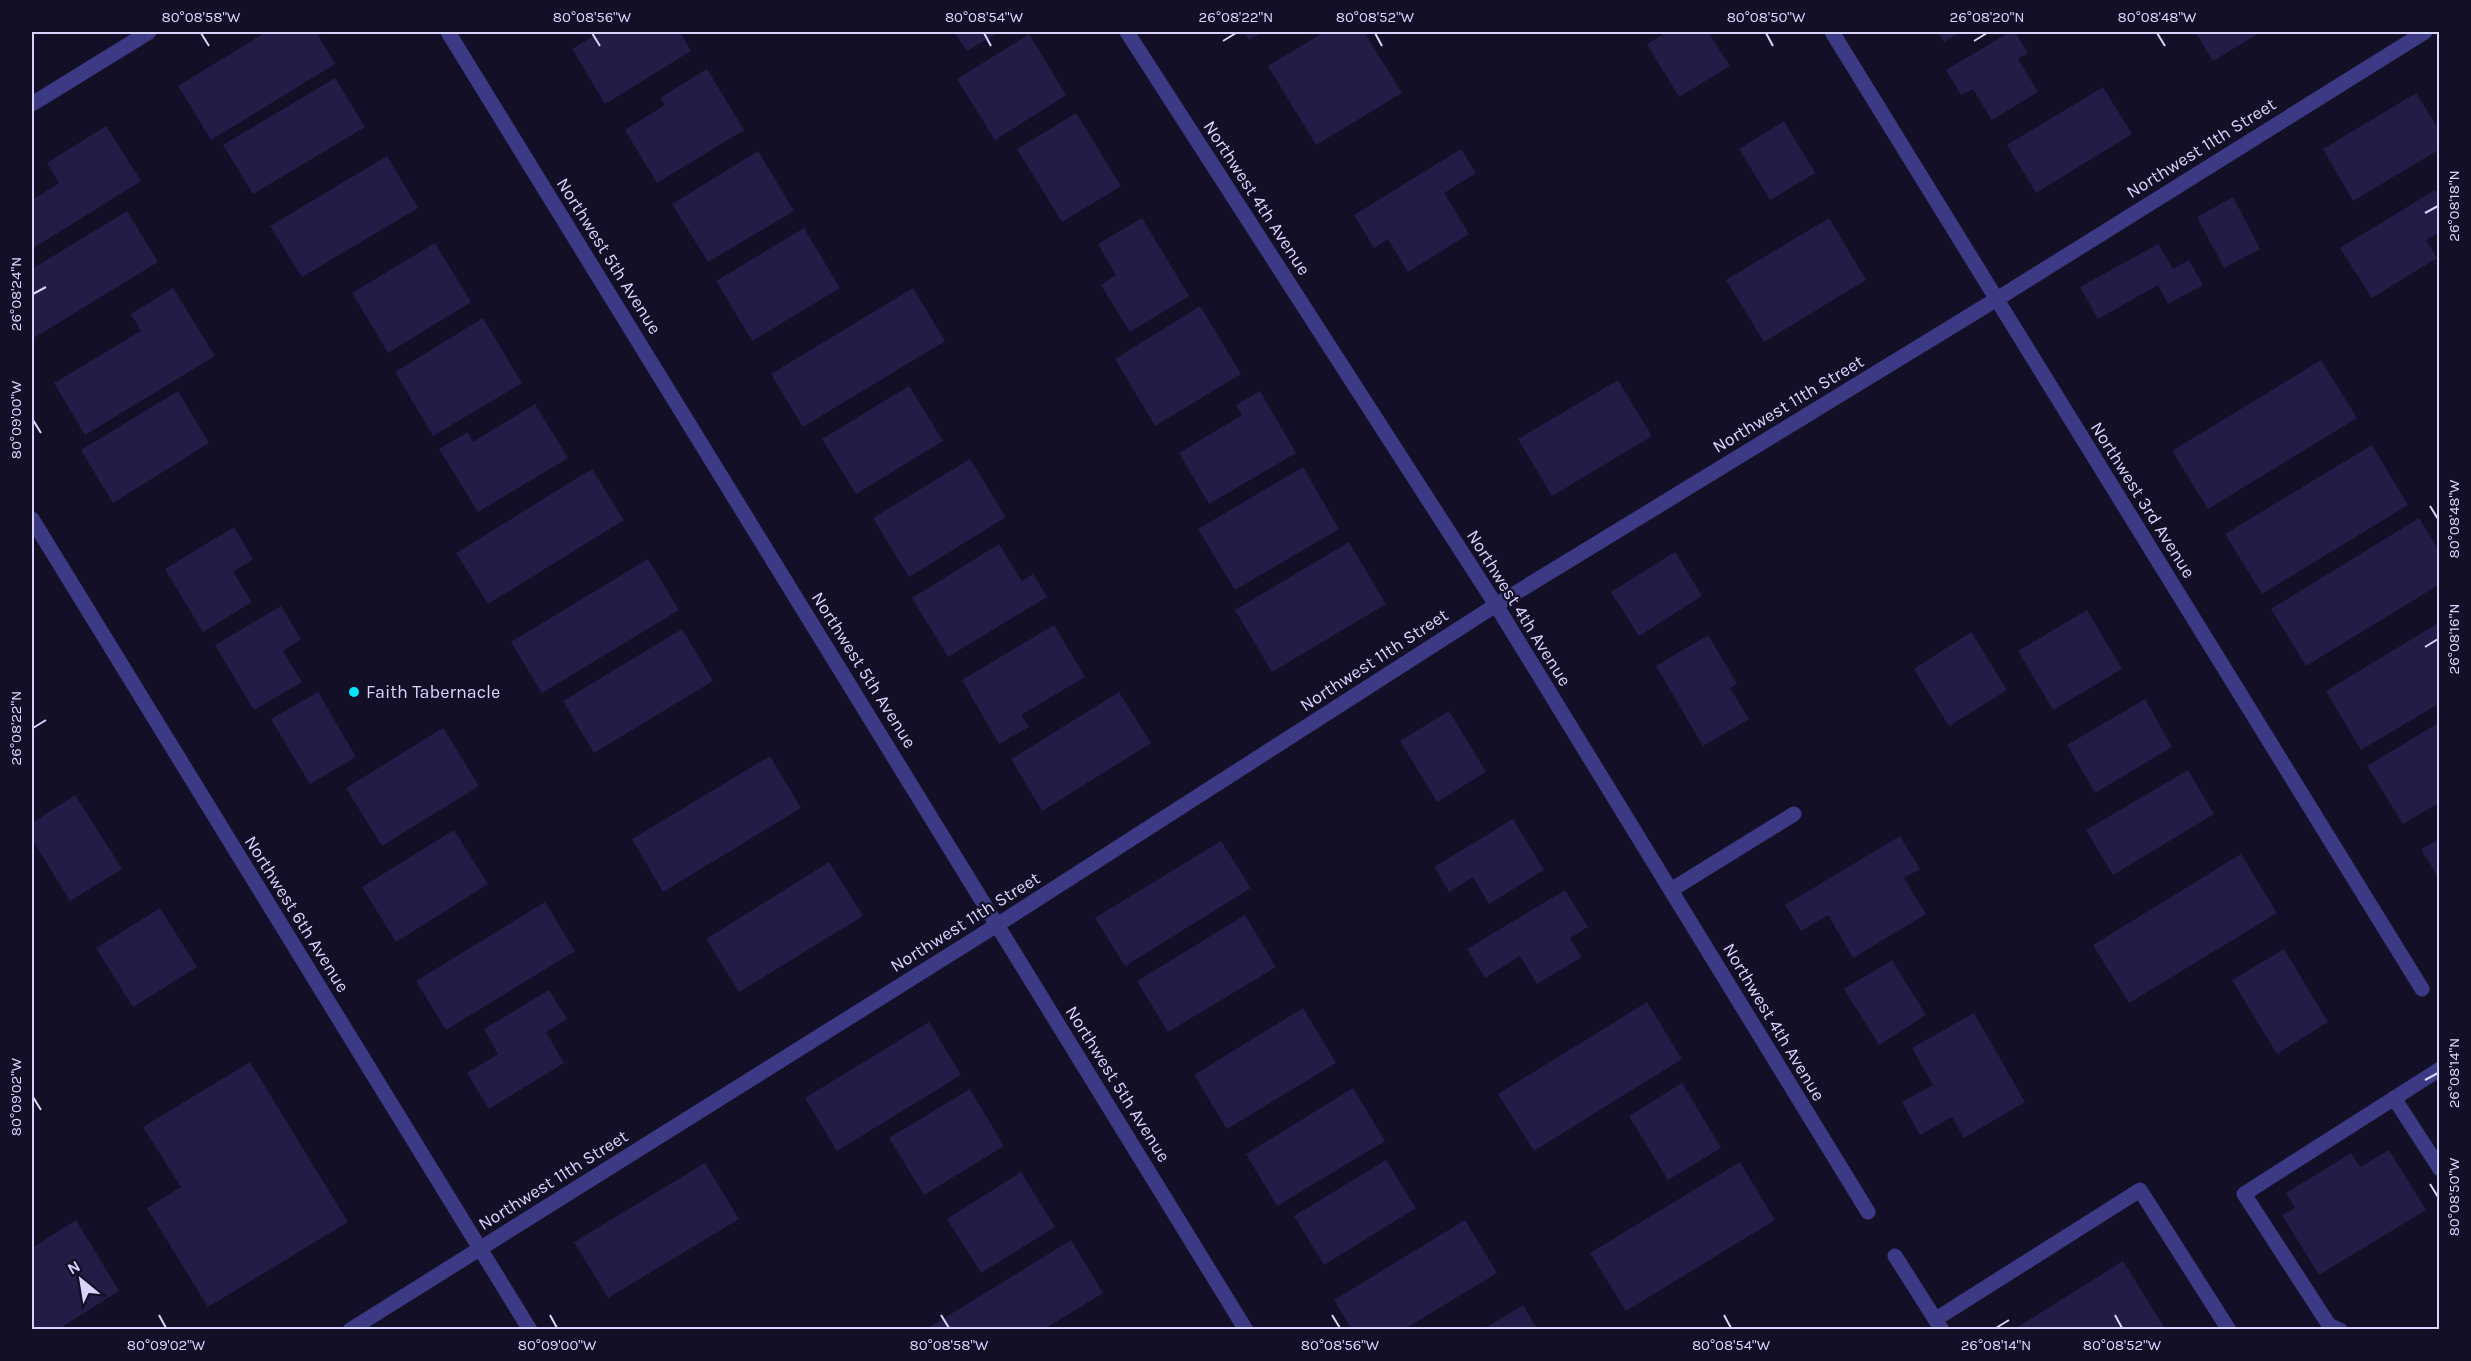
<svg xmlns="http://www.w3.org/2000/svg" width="2471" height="1361" viewBox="0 0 2471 1361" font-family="Karla,sans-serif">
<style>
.building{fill:#241b47}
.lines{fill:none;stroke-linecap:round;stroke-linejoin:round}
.service{stroke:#3d3a85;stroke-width:15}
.minor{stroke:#3d3a85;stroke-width:15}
.ticks{fill:none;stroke:#d9d4ff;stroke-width:2}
.poi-dot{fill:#00e5ff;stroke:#130f26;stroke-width:2}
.labels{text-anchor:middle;stroke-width:4.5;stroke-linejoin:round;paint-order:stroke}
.street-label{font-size:18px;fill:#d9d4ff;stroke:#130f26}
.poi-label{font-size:18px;fill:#d9d4ff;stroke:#130f26;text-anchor:start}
.neatline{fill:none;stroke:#d9d4ff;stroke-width:2}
.ticks-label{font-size:15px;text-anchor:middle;fill:#d9d4ff}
</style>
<rect width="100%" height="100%" fill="#130f26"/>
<g class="building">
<path d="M266,32h50l19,32 -124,76 -33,-54z"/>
<path d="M600,32h80l11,19 -86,53 -33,-55z"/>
<path d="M954,32h45l-32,19z"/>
<path d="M1244,32h19l-14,8z"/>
<path d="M1324,32h40l38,61 -86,52 -48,-79z"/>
<path d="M1667,32h41l22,34 -51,31 -32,-53z"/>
<path d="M1937,32h24l-17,10z"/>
<path d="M2010,32h5l13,21 -10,6 20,33 -46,28 -19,-31 -12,6 -15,-25z"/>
<path d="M2195,32h66l-48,29z"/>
<path d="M1029,34l37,61 -71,45 -38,-61z"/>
<path d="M707,69l37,61 -87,53 -32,-53 40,-25 -5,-7z"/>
<path d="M335,78l30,49 -112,67 -30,-49z"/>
<path d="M2103,87l29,47 -96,59 -29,-48z"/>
<path d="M2416,93l24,38v18l-87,52 -30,-52z"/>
<path d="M1076,113l45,73 -59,36 -45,-73z"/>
<path d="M1784,121l31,52 -45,27 -31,-51z"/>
<path d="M106,126l35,55 -109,68v-49l27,-17 -12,-20z"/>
<path d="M1461,149l15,24 -32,20 25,41 -61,38 -20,-33 -14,9 -20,-33z"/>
<path d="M758,151l36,60 -86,51 -36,-58z"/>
<path d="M387,156l31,52 -116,69 -32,-51z"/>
<path d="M2435,190l5,6v36l-14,8 11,18 -65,40 -32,-50z"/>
<path d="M2233,197l27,52 -36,19 -27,-51z"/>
<path d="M127,211l31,51 -126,77v-70z"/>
<path d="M1142,218l47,78 -59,36 -29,-47 15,-10 -18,-31z"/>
<path d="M1829,218l37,62 -102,62 -38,-62z"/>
<path d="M804,228l36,60 -88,53 -36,-60z"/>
<path d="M435,243l36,59 -83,51 -36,-60z"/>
<path d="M2158,244l15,25 16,-9 14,25 -35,19 -10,-19 -60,34 -18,-32z"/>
<path d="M173,288l42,68 -130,79 -31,-52 87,-52 -10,-17z"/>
<path d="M913,288l32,53 -142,86 -32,-53z"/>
<path d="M1200,306l41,68 -86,52 -40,-67z"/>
<path d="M483,318l39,65 -89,53 -38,-64z"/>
<path d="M2321,360l36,58 -149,91 -36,-58z"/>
<path d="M1618,380l34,56 -100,60 -34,-57z"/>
<path d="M909,386l34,55 -87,53 -34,-55z"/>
<path d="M178,391l31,52 -96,60 -32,-53z"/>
<path d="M1260,391l36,62 -87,51 -30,-51 63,-38 -6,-10z"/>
<path d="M535,404l33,54 -90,54 -39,-63 29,-17 5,10z"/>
<path d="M2372,445l36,60 -146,89 -37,-60z"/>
<path d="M970,459l36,58 -97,60 -36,-59z"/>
<path d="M1303,467l36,62 -104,61 -37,-61z"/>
<path d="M592,469l32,51 -136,84 -32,-51z"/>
<path d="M2419,518l21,34v32l-134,82 -35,-57z"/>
<path d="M234,527l19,32 -20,13 19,30 -49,30 -38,-63z"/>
<path d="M1349,542l37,62 -114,68 -37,-62z"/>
<path d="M999,544l23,37 11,-7 14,23 -99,60 -36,-59z"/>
<path d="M1675,552l27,44 -63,40 -28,-44z"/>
<path d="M648,559l31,51 -137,83 -31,-51z"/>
<path d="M281,606l20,33 -18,12 19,31 -48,28 -39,-65z"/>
<path d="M2087,610l35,59 -69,41 -35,-59z"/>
<path d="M2440,622v81l-79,47 -35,-59z"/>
<path d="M1054,625l31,52 -64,38 8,12 -30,17 -37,-64z"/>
<path d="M682,629l31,52 -119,72 -31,-52z"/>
<path d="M1971,632l36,58 -58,36 -35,-57z"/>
<path d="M1708,635l29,49 -7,4 19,31 -46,27 -47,-80z"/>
<path d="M318,692l38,65 -46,27 -39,-65z"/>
<path d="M1119,692l32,51 -109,68 -31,-52z"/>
<path d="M2145,699l27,48 -77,46 -28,-48z"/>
<path d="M1449,711l37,61 -49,30 -37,-61z"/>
<path d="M2440,722v80l-37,22 -36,-58z"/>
<path d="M443,728l36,58 -97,60 -36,-58z"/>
<path d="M770,756l31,52 -138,84 -31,-53z"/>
<path d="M2188,770l26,44 -101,61 -27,-45z"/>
<path d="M75,795l47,74 -52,32 -38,-62v-16z"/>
<path d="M1513,819l31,51 -55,34 -16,-27 -24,15 -15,-25z"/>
<path d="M454,830l34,54 -92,58 -34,-55z"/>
<path d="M1900,836l20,33 -16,9 22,36 -73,44 -25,-43 -27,16 -16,-26z"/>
<path d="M2440,839v41l-19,-31z"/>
<path d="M1221,841l30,47 -126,78 -30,-48z"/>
<path d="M2241,854l36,59 -148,90 -36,-58z"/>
<path d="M829,862l34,54 -124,76 -33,-53z"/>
<path d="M1565,890l23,37 -18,11 12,19 -45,27 -17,-28 -35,22 -18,-29z"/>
<path d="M545,902l30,49 -129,79 -30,-49z"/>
<path d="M160,908l37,59 -64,40 -37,-59z"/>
<path d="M1245,915l31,52 -108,65 -31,-51z"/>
<path d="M2284,949l44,73 -51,32 -45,-74z"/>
<path d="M1892,960l34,55 -47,30 -35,-56z"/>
<path d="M549,990l18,29 -21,13 18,31 -75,46 -22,-36 31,-19 -14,-25z"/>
<path d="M1647,1002l35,57 -148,92 -36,-57z"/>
<path d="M1303,1008l33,55 -109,66 -33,-54z"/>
<path d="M1974,1013l51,89 -61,36 -12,-21 -32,18 -18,-33 31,-17 -21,-37z"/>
<path d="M929,1022l32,53 -124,76 -32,-53z"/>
<path d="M250,1062l98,160 -140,85 -61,-99 34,-21 -38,-60z"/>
<path d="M1682,1083l39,65 -53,32 -39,-64z"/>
<path d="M1353,1088l32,53 -108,65 -31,-52z"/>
<path d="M970,1089l34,57 -80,49 -35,-57z"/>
<path d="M2389,1150l37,60 -107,65 -37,-60 13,-7 -9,-15 65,-40 9,14z"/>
<path d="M1386,1160l30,48 -92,57 -30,-49z"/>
<path d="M1740,1162l35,58 -149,91 -36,-58z"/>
<path d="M705,1163l34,56 -131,79 -34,-56z"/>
<path d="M1021,1172l34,55 -74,46 -34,-54z"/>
<path d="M76,1220l43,71 -62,39h-25v-82z"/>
<path d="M1465,1220l32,53 -94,57h-51l-18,-30z"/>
<path d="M1071,1240l32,53 -60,37h-118z"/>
<path d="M2123,1261l43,69h-153z"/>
<path d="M1523,1305l15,25h-56z"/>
</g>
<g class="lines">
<g class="service">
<path d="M1671,890l123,-76"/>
<path d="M2394,1098l46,71"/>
<path d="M1936,1319l204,-129 89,140"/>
<path d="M2340,1330l-11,-5 -85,-131 196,-125"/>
</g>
<g class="minor">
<path d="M448,32l798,1298"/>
<path d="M1127,32l369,573 372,607"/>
<path d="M1832,32l590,957"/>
<path d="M32,104l117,-72"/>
<path d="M32,519l498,811"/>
<path d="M1895,1256l47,74"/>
<path d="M350,1330l647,-405 499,-320 501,-306 428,-267"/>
</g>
</g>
<path class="ticks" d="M201,33l8,13M592,33l8,13M984,33l7,13M1375,33l7,13M1766,33l7,13M2157,33l8,13M1223,41l13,-8M1974,41l13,-8M2425,213l13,-7M33,294l13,-7M33,420l8,13M2430,506l8,13M2425,647l13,-8M33,728l13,-8M2425,1080l13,-7M33,1097l8,13M2430,1184l8,13M159,1315l7,13M550,1315l7,13M941,1315l8,13M1332,1315l8,13M1724,1315l7,13M2115,1315l7,13M1996,1328l13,-8"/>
<circle class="poi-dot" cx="354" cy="692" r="6"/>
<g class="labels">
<g class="street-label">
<text transform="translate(2201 148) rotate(-32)" y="6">Northwest 11th Street</text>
<text transform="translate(1257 198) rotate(57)" y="6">Northwest 4th Avenue</text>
<text transform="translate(609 256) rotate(58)" y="6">Northwest 5th Avenue</text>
<text transform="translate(1788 404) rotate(-31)" y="6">Northwest 11th Street</text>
<text transform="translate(2143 500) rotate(58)" y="6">Northwest 3rd Avenue</text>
<text transform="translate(1519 608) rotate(58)" y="6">Northwest 4th Avenue</text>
<text transform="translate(1374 660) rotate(-33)" y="6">Northwest 11th Street</text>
<text transform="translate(864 670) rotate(58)" y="6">Northwest 5th Avenue</text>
<text transform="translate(297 914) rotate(58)" y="6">Northwest 6th Avenue</text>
<text transform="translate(965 922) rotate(-32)" y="6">Northwest 11th Street</text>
<text transform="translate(1774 1022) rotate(59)" y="6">Northwest 4th Avenue</text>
<text transform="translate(1118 1084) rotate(58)" y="6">Northwest 5th Avenue</text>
<text transform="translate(553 1180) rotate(-32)" y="6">Northwest 11th Street</text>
</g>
<g class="poi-label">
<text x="366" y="698">Faith Tabernacle</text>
</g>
</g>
<rect width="2471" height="1361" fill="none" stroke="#130f26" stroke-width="66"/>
<g transform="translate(81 1280) rotate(330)" stroke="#130f26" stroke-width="4.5" paint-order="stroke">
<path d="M0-4.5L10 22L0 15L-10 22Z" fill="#d9d4ff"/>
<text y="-9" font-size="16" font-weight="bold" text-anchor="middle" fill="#d9d4ff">N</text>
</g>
<rect x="33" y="33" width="2405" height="1295" class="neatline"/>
<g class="ticks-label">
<text x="201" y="22">80°08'58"W</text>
<text x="592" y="22">80°08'56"W</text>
<text x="984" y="22">80°08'54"W</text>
<text x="1236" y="22">26°08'22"N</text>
<text x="1375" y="22">80°08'52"W</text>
<text x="1766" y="22">80°08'50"W</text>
<text x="1987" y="22">26°08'20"N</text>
<text x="2157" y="22">80°08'48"W</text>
<text transform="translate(2454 206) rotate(-90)" y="5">26°08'18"N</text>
<text transform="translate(16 294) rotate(-90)" y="5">26°08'24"N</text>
<text transform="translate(16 420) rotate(-90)" y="5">80°09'00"W</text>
<text transform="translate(2454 519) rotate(-90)" y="5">80°08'48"W</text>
<text transform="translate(2454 639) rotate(-90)" y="5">26°08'16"N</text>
<text transform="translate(16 728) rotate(-90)" y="5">26°08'22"N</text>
<text transform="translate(2454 1073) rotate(-90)" y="5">26°08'14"N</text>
<text transform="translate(16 1097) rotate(-90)" y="5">80°09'02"W</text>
<text transform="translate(2454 1197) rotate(-90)" y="5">80°08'50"W</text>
<text x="166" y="1350">80°09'02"W</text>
<text x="557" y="1350">80°09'00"W</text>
<text x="949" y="1350">80°08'58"W</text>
<text x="1340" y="1350">80°08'56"W</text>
<text x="1731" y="1350">80°08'54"W</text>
<text x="1996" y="1350">26°08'14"N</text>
<text x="2122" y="1350">80°08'52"W</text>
</g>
</svg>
